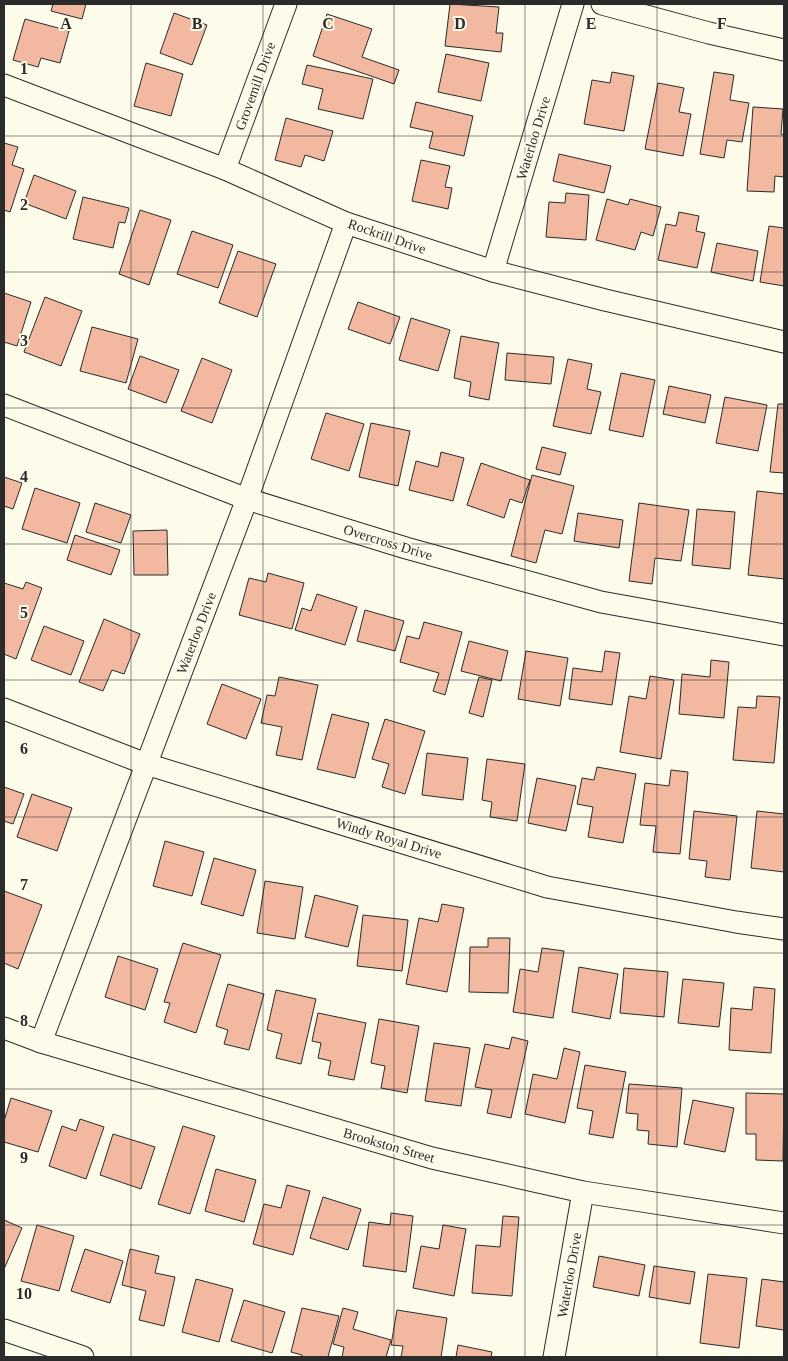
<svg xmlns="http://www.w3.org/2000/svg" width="788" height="1361" viewBox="0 0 788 1361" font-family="'Times New Roman',serif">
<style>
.building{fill:#f2b8a0;stroke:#2b2b2b}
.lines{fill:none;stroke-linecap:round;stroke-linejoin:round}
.street-casing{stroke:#2b2b2b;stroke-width:23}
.street{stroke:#fdfbea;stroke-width:21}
.grid{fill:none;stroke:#2b2b2b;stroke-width:1;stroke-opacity:0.55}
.labels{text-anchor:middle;stroke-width:4;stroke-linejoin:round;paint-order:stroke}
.street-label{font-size:14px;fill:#2b2b2b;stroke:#fdfbea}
.grid-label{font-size:16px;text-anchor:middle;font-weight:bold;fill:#2b2b2b;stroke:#fdfbea;stroke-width:4;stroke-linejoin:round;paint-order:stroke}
</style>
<rect width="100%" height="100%" fill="#fdfbea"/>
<g class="building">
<path d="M53,4h33l-4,15 -31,-8z"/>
<path d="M450,4l49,3 -3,26h7l-2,19 -56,-6z"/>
<path d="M174,13l33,12 -15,40 -32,-12z"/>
<path d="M327,14l45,15 -10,28 37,13 -5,14 -81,-28z"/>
<path d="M25,19l44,12 -9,32 -19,-5 -3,9 -25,-7z"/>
<path d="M446,54l43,9 -8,38 -43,-9z"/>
<path d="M146,63l37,11 -12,42 -37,-10z"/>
<path d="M307,65l66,14 -10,40 -45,-10 5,-20 -21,-5z"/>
<path d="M612,72l22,4 -10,55 -40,-7 8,-44 18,3z"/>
<path d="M714,72l20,3 -4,25 19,3 -7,39 -15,-2 -3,18 -24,-4z"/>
<path d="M658,83l26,5 -5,24 12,2 -8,42 -38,-7z"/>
<path d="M416,102l57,14 -9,40 -35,-8 4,-16 -23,-5z"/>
<path d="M753,107l30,2 -2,25 3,1v42l-9,-1 -1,16 -27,-1z"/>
<path d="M286,118l47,13 -9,30 -19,-6 -4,12 -26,-7z"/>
<path d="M4,143l14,4 -6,18 12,4 -14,43 -6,-2z"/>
<path d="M559,154l52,12 -7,27 -51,-12z"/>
<path d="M421,160l29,6 -5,21 7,1 -4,21 -36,-8z"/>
<path d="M34,175l42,16 -10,28 -42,-16z"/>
<path d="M566,193l23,2 -3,45 -40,-3 3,-35 16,1z"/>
<path d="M83,197l46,11 -4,15 -6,-1 -6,26 -40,-9z"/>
<path d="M607,199l21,6 2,-6 31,8 -8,29 -12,-4 -6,18 -39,-10z"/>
<path d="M140,210l31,10 -22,65 -30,-11z"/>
<path d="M679,212l20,4 -3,15 9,2 -8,35 -39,-8 8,-36 10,2z"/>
<path d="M769,226l15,2v58l-24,-4z"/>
<path d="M192,231l41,14 -15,43 -41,-14z"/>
<path d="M717,243l41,8 -5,30 -42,-9z"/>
<path d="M238,251l38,13 -19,53 -38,-14z"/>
<path d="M4,293l27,9 -14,44 -13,-4z"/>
<path d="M45,297l37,14 -21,55 -37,-14z"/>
<path d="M358,302l42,15 -10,27 -42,-15z"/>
<path d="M411,318l39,12 -12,41 -39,-11z"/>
<path d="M92,327l46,12 -12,44 -46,-12z"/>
<path d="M461,336l38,7 -10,57 -20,-4 2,-14 -17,-4z"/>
<path d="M507,353l47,4 -3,27 -46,-4z"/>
<path d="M140,356l39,14 -13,33 -38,-14z"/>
<path d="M202,358l30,12 -20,53 -31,-12z"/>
<path d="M568,359l24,5 -5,25 14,3 -10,42 -38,-8z"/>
<path d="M621,373l34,7 -12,57 -34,-7z"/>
<path d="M669,386l42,9 -6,28 -42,-9z"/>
<path d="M725,397l42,8 -9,46 -42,-8z"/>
<path d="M778,404h6v69l-14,-1z"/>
<path d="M326,413l38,11 -15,47 -38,-12z"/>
<path d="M371,423l39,8 -12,55 -39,-9z"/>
<path d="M542,447l24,6 -6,22 -24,-6z"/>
<path d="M441,452l23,6 -11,43 -44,-11 7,-29 22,6z"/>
<path d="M481,463l49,17 -8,23 -12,-4 -6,19 -37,-13z"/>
<path d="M532,475l42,11 -12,48 -17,-4 -9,33 -25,-7z"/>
<path d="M4,477l18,6 -9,26 -9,-3z"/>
<path d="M35,488l45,15 -13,40 -45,-14z"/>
<path d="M757,491l27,3v85l-36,-4z"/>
<path d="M95,503l36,12 -10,28 -35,-11z"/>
<path d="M639,503l50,7 -8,51 -26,-3 -3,26 -23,-3z"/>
<path d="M697,509l38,3 -5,57 -38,-4z"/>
<path d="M578,513l45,7 -4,28 -45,-7z"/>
<path d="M167,530l1,45h-34l-1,-44z"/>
<path d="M75,535l45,15 -9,25 -44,-15z"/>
<path d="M268,573l36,10 -12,46 -53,-14 10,-37 17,4z"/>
<path d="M26,582l16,6 -26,71 -12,-5v-71l19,6z"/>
<path d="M317,594l40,13 -12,38 -50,-15 7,-22 9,3z"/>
<path d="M365,610l39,11 -9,30 -38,-10z"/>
<path d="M104,619l36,15 -16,40 -12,-4 -9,21 -24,-9z"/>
<path d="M424,622l38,10 -17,63 -12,-4 6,-18 -39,-11 7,-26 12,3z"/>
<path d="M44,626l40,15 -13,34 -40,-15z"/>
<path d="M469,641l39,10 -7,30 -40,-10z"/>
<path d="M526,651l42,7 -8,48 -42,-7z"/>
<path d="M605,651l15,2 -8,52 -43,-6 4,-31 29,4z"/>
<path d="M711,660l18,2 -5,56 -45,-4 3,-40 28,3z"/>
<path d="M650,676l24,4 -13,79 -41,-7 9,-56 17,3z"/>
<path d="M279,677l39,8 -16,75 -26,-5 6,-28 -21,-4 6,-28 8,1z"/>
<path d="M479,677l13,3 -9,37 -14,-4z"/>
<path d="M222,684l39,15 -15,40 -39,-15z"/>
<path d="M757,696l23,1 -6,66 -41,-3 5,-53 18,1z"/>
<path d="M332,714l37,9 -14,55 -38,-9z"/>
<path d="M385,719l40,12 -20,63 -23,-7 7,-23 -17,-5z"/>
<path d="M427,753l41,5 -5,42 -41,-5z"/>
<path d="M487,759l38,5 -8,57 -27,-4 2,-15 -10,-2z"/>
<path d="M597,767l39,7 -13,69 -35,-6 5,-30 -16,-3 5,-26 12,2z"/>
<path d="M671,770l17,2 -8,82 -27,-2 3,-26 -16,-1 5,-42 24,3z"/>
<path d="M537,778l39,8 -10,45 -38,-8z"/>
<path d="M4,787l20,7 -11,30 -9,-3z"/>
<path d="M32,794l40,14 -15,43 -40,-14z"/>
<path d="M694,811l43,5 -7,64 -25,-3 2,-16 -18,-2z"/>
<path d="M757,811l27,3v58l-33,-4z"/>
<path d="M165,841l39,11 -12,44 -39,-10z"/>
<path d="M214,858l42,12 -13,46 -42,-12z"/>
<path d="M265,881l38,6 -8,52 -38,-6z"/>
<path d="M4,891l38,14 -24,64 -14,-6z"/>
<path d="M315,895l43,11 -10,41 -43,-10z"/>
<path d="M442,904l22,4 -17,84 -41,-8 13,-66 19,4z"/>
<path d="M363,915l45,5 -6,51 -45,-5z"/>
<path d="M488,938h22l-2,55 -39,-1 1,-45h18z"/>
<path d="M183,943l38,12 -25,78 -32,-11 6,-19 -6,-1z"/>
<path d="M542,948l22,3 -11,67 -40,-6 7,-43 18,3z"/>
<path d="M118,956l40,13 -13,41 -40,-13z"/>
<path d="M579,967l39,7 -8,45 -38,-7z"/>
<path d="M624,968l44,4 -4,45 -44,-4z"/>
<path d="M683,979l41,4 -5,44 -41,-4z"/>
<path d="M228,984l36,10 -15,56 -25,-6 4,-14 -12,-4z"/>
<path d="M754,987l21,2 -4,64 -42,-3 2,-42 21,2z"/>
<path d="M276,990l40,9 -15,65 -25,-6 6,-24 -15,-4z"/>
<path d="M318,1013l48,10 -12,57 -26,-5 3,-14 -13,-3 3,-15 -9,-2z"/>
<path d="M379,1019l40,7 -12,67 -26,-5 4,-22 -14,-3z"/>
<path d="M512,1037l16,4 -17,77 -24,-5 5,-23 -17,-3 10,-43 24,5z"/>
<path d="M434,1043l36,5 -9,58 -36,-5z"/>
<path d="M564,1048l16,4 -15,71 -40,-9 8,-40 24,5z"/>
<path d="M585,1065l41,7 -13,66 -24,-4 4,-23 -16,-3z"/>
<path d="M629,1084l53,4 -5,59 -29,-3 1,-13 -12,-1 1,-16 -12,-1z"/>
<path d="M746,1093l38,1 -1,67 -27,-1v-26h-10z"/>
<path d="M11,1098l41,13 -14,41 -34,-10v-21z"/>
<path d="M693,1100l41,8 -9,44 -41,-8z"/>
<path d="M80,1119l24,8 -18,52 -37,-13 13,-40 14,5z"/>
<path d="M183,1126l32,10 -25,78 -32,-10z"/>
<path d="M113,1134l42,13 -14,42 -41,-14z"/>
<path d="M216,1169l40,11 -12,42 -39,-11z"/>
<path d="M287,1185l23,6 -17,64 -40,-11 11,-40 17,4z"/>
<path d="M323,1197l38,12 -13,41 -38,-12z"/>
<path d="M391,1213l22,3 -7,56 -43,-6 6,-44 21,3z"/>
<path d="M503,1216l16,1 -7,79 -40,-3 4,-48 24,2z"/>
<path d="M4,1220l18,8 -18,41z"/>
<path d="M37,1225l37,11 -15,55 -38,-10z"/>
<path d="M443,1225l23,4 -12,67 -41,-8 8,-42 18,3z"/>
<path d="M85,1249l38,12 -13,42 -39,-12z"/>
<path d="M130,1249l29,7 -4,17 20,4 -11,49 -25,-6 7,-29 -24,-6z"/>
<path d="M599,1256l46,9 -6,31 -46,-9z"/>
<path d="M654,1266l41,6 -5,32 -41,-7z"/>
<path d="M708,1274l39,4 -8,70 -39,-5z"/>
<path d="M196,1279l37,10 -14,53 -37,-10z"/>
<path d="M762,1279l22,3v48l-28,-4z"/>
<path d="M244,1300l41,12 -13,41 -41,-12z"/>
<path d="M302,1308l37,8 -11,41h-26v-2l-11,-3z"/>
<path d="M343,1308l15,4 -5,17 38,11 -5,17h-44l2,-10 -11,-3z"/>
<path d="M397,1310l50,8 -6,39h-40l2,-11 -12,-1z"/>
<path d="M458,1345l34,7 -1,5h-35z"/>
</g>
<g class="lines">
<defs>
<g id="street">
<path d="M602,4l107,29 75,17"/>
<path d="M4,85l221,84 121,54 147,48 112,29 179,42"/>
<path d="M225,169l61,-165"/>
<path d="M493,271l80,-267"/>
<path d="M4,405l243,94 159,49 195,54 183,33"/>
<path d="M4,709l142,55 401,123 189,35 48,7"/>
<path d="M4,1028l37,14 391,116 151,34 201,31"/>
<path d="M41,1042l206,-543 99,-276"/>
<path d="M4,1330l79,27"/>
<path d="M554,1357l29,-165"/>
</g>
</defs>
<use href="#street" class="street-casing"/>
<use href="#street" class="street"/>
</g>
<path class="grid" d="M131,4v1353M263,4v1353M394,4v1353M525,4v1353M657,4v1353M4,136h780M4,272h780M4,408h780M4,544h780M4,680h780M4,817h780M4,953h780M4,1089h780M4,1225h780"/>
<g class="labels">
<g class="street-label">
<text transform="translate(255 86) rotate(-70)" y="5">Grovemill Drive</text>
<text transform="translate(533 138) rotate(-73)" y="5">Waterloo Drive</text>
<text transform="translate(387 236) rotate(19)" y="5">Rockrill Drive</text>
<text transform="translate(388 542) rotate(17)" y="5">Overcross Drive</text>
<text transform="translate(196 633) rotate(-69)" y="5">Waterloo Drive</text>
<text transform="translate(389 838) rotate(17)" y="5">Windy Royal Drive</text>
<text transform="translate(389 1145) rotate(16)" y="5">Brookston Street</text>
<text transform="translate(569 1275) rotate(-80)" y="5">Waterloo Drive</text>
</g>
</g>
<g class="grid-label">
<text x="66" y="29">A</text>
<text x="197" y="29">B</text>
<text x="328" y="29">C</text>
<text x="460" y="29">D</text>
<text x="591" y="29">E</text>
<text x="722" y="29">F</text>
<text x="24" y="74">1</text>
<text x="24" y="210">2</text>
<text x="24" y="346">3</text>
<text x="24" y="482">4</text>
<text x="24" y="618">5</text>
<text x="24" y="754">6</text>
<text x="24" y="890">7</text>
<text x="24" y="1026">8</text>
<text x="24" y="1163">9</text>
<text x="24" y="1299">10</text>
</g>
<rect width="788" height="1361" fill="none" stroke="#2b2b2b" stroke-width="10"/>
</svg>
